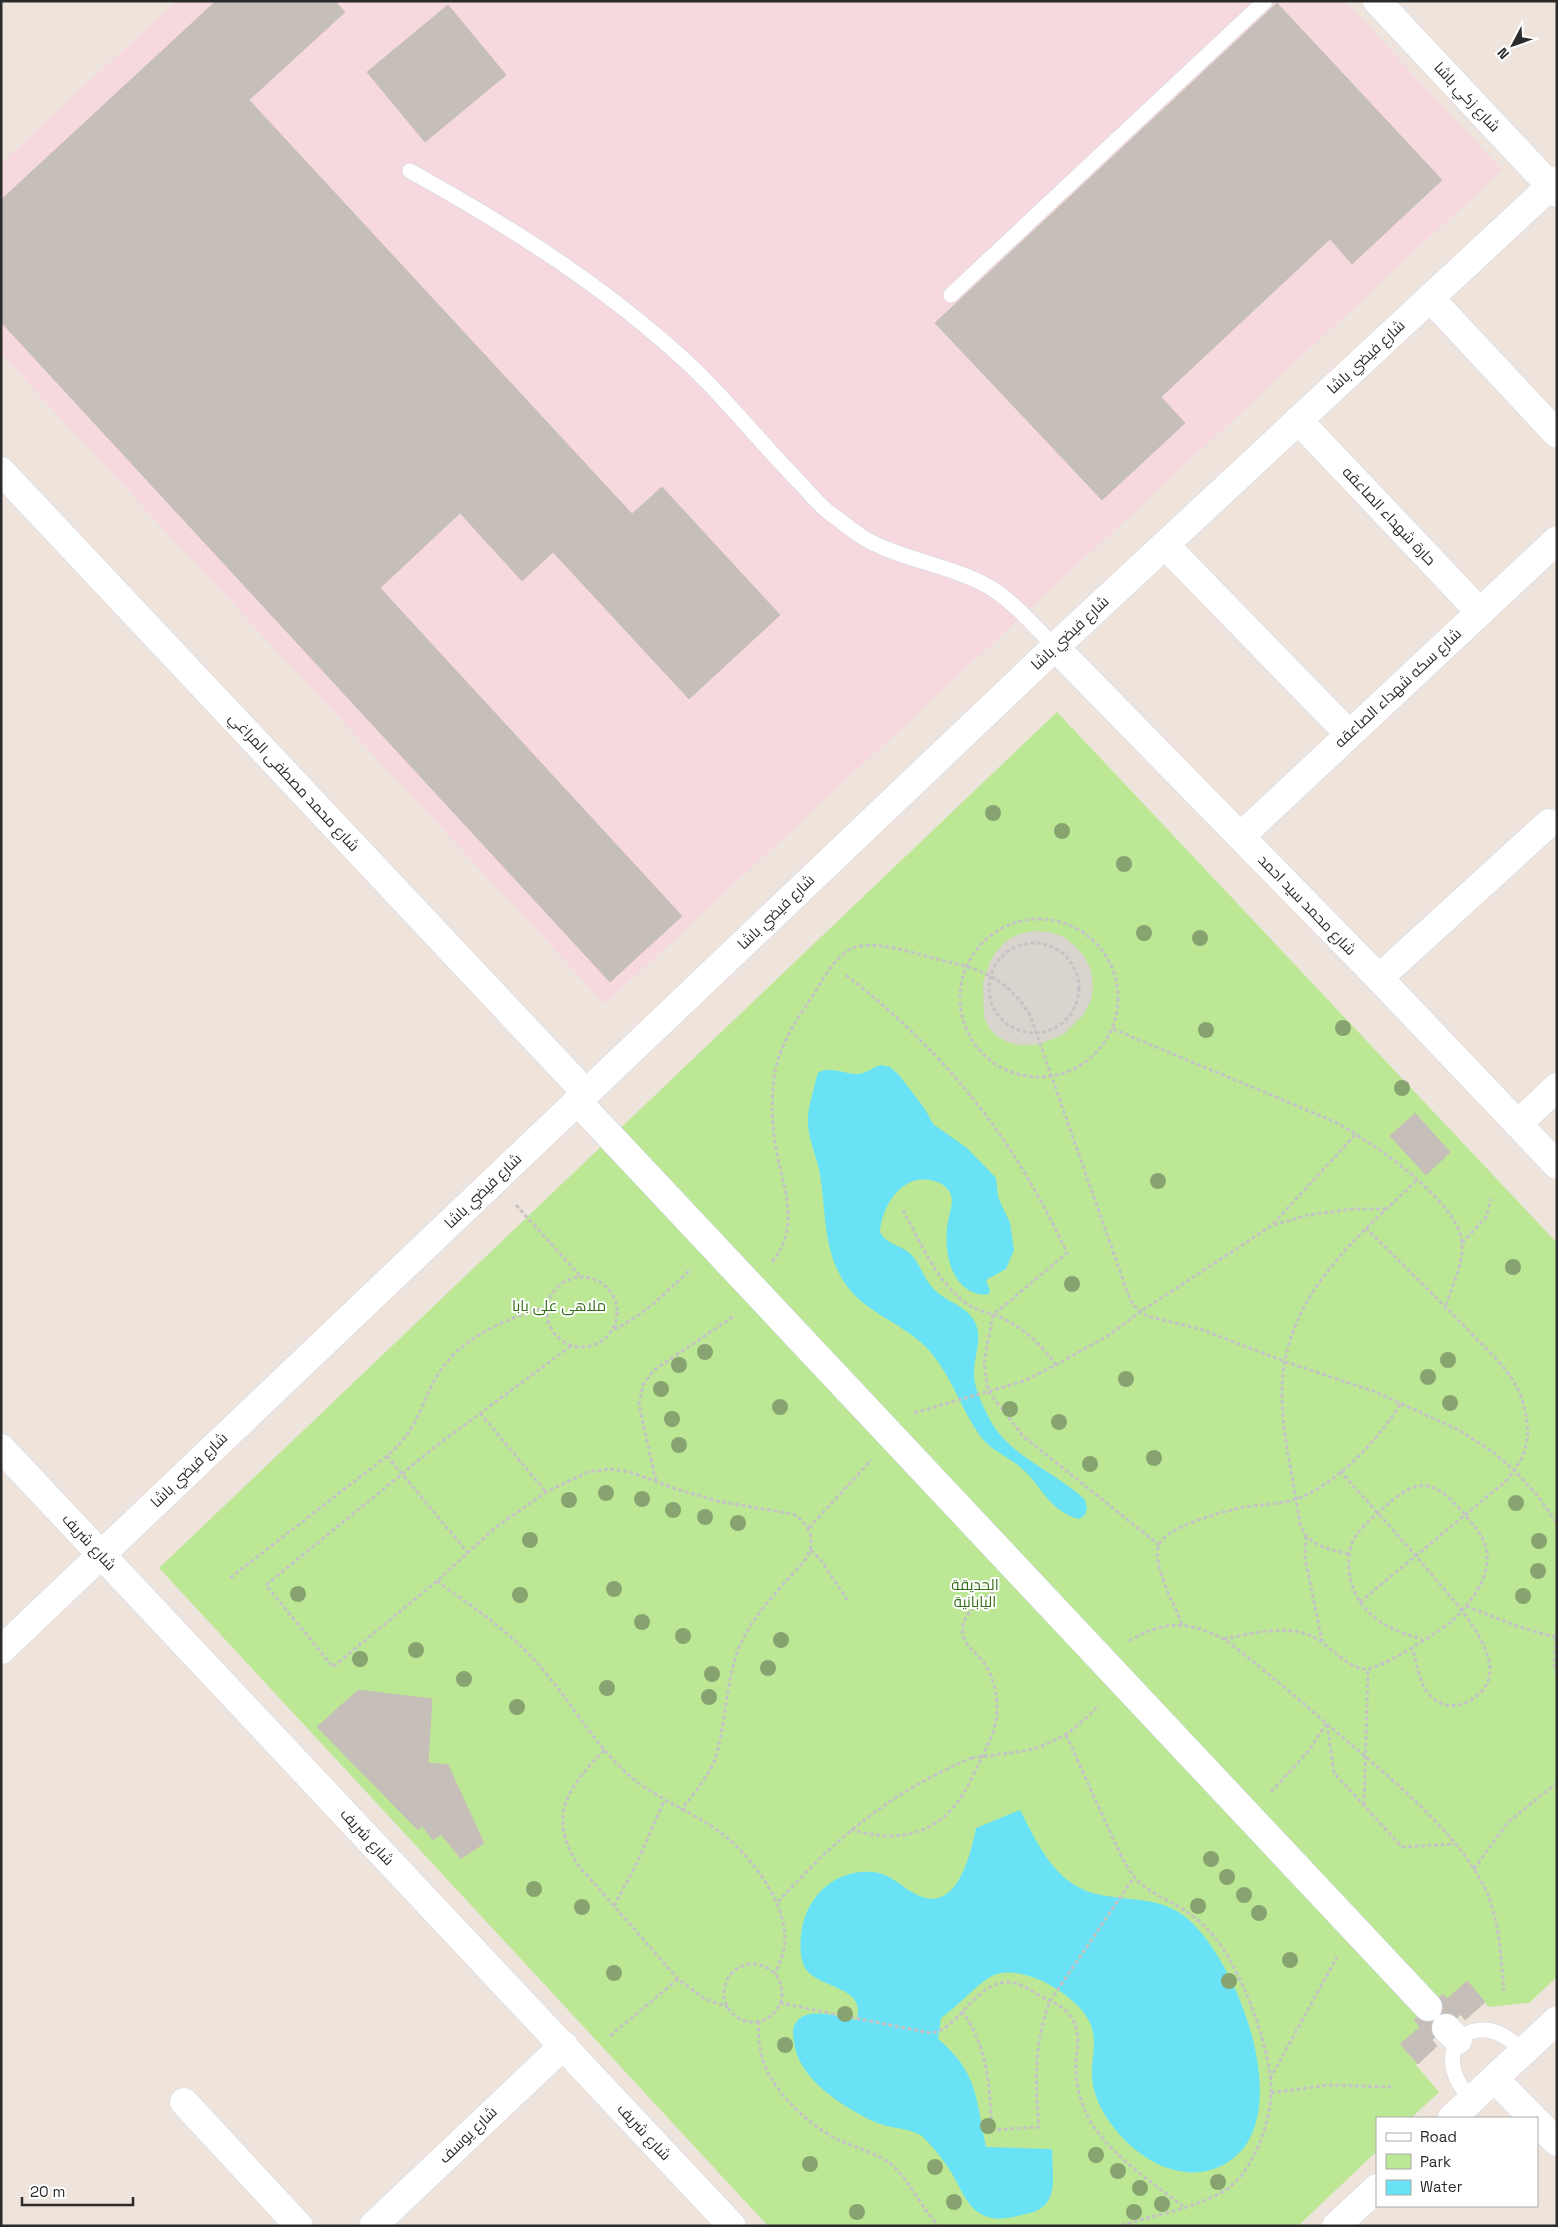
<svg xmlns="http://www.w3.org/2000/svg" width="1558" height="2227" viewBox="0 0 1558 2227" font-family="'Space Grotesk',Cairo,sans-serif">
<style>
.medical{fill:#f5d9de}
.green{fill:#bce895}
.plaza{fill:#dad4cf}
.water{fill:#69e2f6}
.building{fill:#c6beb9;stroke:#c9c0b6}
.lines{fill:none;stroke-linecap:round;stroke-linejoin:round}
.lane-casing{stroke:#d1d7e5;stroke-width:16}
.street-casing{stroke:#d1d7e5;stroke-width:29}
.path{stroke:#c4c4c4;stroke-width:3;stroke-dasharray:4 2.5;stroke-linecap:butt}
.lane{stroke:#fff;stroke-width:15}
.street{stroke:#fff;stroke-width:28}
.path-bridge{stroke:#c4c4c4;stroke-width:3;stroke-dasharray:4 2.5;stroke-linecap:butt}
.tree{fill:#87a36f}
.labels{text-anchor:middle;stroke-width:4;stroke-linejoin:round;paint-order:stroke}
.street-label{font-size:15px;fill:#2b2b2b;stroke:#fff}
.park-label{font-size:15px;fill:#336d16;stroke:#fff}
</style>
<rect width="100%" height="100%" fill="#eee4dc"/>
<path class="medical" d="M176,1h1169l157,169 -897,834 -604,-650v-191z"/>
<path class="green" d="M1057,712l500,531v734l-28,26 -41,4 -3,-5 -20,18 -4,-5 -29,25 5,6 -21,19 23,27 -28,26h-34v33l-79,75h-530l-609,-658z"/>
<path class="plaza" d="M1033,931l15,1 14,4 12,9 10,11 7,14 2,15 -2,15 -7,14 -20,20 -24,10 -21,1 -12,-3 -10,-6 -8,-8 -5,-11 -1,-34 7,-21 6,-10 10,-11 13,-7z"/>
<g class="water">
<path d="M881,1065l9,2 9,8 26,34 8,15 34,24 29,30 2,19 12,26 4,27 -8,19 -20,11 4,11 -1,3c-7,2 -16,-1 -22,-5 -20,-14 -23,-46 -19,-68 2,-10 7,-21 1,-30 -4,-6 -9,-8 -15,-10 -32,-9 -52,25 -54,51 5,11 18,13 27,19 12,9 15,24 24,35 10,13 28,17 39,29 16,18 4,37 4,58 0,16 9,33 16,47 20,37 66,52 95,80l2,8 -2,7 -6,4c-32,-9 -36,-33 -59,-52 -11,-10 -30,-17 -39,-30 -21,-29 -29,-62 -55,-90 -27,-27 -68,-36 -86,-72 -17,-32 -14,-65 -20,-100 -2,-15 -12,-37 -12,-51 -1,-15 5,-30 8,-45l2,-6c11,-8 27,2 40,1 9,-1 15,-7 23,-9z"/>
<path d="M1020,1810c13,25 28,58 53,74 34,23 83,5 116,36 47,42 99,175 53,230 -19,21 -44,27 -71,19 -36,-10 -77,-54 -79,-92 -1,-19 6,-36 -2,-54 -12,-28 -71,-63 -100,-46 -17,11 -32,29 -49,41l-3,21c40,33 38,60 48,108l66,2c0,27 9,59 -26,65 -11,3 -22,6 -34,4 -23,-4 -30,-28 -41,-46 -8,-13 -18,-25 -29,-36 -14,-9 -32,-7 -47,-14 -31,-14 -77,-43 -81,-80 -1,-6 -2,-13 1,-18 10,-19 44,-7 61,-4 13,-35 -42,-31 -52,-54 -4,-9 -4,-21 -3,-30 3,-37 32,-67 71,-64 17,1 26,12 40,20 43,27 58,-34 64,-64z"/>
</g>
<g class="building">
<path d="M216,1h119l10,11 -96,88 383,414 30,-27 118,128 -91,84 -136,-147 -31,29 -62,-68 -80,75 302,328 -72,66 -609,-660v-122z"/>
<path d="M1277,3l165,177 -90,84 -22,-25 -169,158 24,26 -83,77 -167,-177z"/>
<path d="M448,5l58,70 -81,67 -58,-70z"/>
<path d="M1415,1113l35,39 -24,23 -36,-39z"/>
<path d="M358,1690l74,9 -4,64 20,2 36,78 -23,16 -20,-25 -8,6 -11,-14 -4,4 -101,-103z"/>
<path d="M1467,1981l18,21 -20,18 -4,-6 -29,26 5,6 -19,18 -18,-20 20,-17 -6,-7 29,-26 4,5z"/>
</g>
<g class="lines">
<defs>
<g id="lane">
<path d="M410,171c101,56 196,116 281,195 39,37 73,81 111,119 9,10 18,21 29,29 13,9 26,21 40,28 35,18 75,23 111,41 28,14 51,42 73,64"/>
<path d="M951,295l314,-294"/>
<path d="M1471,2100c-6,-8 -13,-16 -16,-26 -10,-28 11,-51 40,-42 11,3 20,12 29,19"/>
</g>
<g id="street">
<path d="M1377,1l180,192"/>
<path d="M1430,298l127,136"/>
<path d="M1298,420l182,192"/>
<path d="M1,471l585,622"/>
<path d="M1165,545l184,189"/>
<path d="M1055,647l324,331 178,187"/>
<path d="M1241,836l316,-296"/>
<path d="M1379,978l170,-155"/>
<path d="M577,1101l851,906"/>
<path d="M1518,1124l39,-37"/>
<path d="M1,1448l731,778"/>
<path d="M1,1650l1054,-1003 502,-467"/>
<path d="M1446,2028l12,12"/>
<path d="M1495,2079l38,39"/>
<path d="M184,2102l115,124"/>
<path d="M1452,2118l105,-98"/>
<path d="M1537,2122l20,20"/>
<path d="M373,2226l191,-181"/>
<path d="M1336,2226l41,-38"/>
</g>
</defs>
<use href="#lane" class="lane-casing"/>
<use href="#street" class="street-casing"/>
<g class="path">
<circle cx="1039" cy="998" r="79"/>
<circle cx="1034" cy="988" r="45"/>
<path d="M846,975c100,78 168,163 221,278l-74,62 -9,48 4,28 35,45 136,109"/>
<path d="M1113,1029l220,92c35,18 128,81 129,123 1,21 -10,43 -17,63"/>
<path d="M516,1205l64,71"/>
<path d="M903,1210c17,32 34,72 64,94 11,7 23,9 35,14 22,10 40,28 54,47"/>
<path d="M1273,1224l84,-91"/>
<path d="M1462,1243l24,-26 5,-18"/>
<path d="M772,1262c28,-35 13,-69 5,-108 -5,-25 -6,-51 -3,-76 4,-31 21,-56 38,-81 9,-14 18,-32 31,-43 22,-20 71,0 98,6 40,9 66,18 89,55l99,282 4,8 14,11 56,14 83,32 87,29 84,38 36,23 22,19 23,25 19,27"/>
<circle cx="582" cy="1312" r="35"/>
<path d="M614,1329c31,-14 52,-37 77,-60"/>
<path d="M571,1346l-135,100 -170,139 67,82 104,-86 58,-53 51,-36 42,-20 22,-3 20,3 43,16 44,13 76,13c18,11 23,26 13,45 -24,28 -54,55 -68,91 -13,35 -12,76 -23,109 -7,19 -22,35 -34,51"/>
<path d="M480,1413l66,79"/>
<path d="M914,1413l110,-32 32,-16 53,-30 31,-23 131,-86 37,-11 44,-6h35"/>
<path d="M387,1456l81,97"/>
<path d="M1340,1471c31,35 63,69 93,105 21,25 45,50 55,81 4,13 2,26 -7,35 -19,19 -43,19 -57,-5 -6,-11 -8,-27 -12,-40"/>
<path d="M656,1481l-17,-76 4,-20 11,-15 80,-54"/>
<path d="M809,1528l62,-68"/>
<path d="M1306,1536l-1,22 17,83"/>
<path d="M811,1550l10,10 27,41"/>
<path d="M1349,1554c-19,-5 -41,-7 -49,-30 -6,-42 -17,-84 -18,-127 -2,-97 71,-156 135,-217"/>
<path d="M230,1578l157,-122c28,-25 30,-40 45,-71 22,-45 69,-65 115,-78"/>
<path d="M437,1581c31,23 65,45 92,73 33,34 56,77 90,112 29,29 58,38 91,59 34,22 74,70 75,113 0,13 -5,24 -10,36"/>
<path d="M1360,1602l146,-121c19,-22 26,-42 19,-70 -2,-8 -4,-18 -9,-25 -11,-21 -31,-38 -47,-55 -34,-35 -69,-69 -103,-103"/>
<path d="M1466,1606l51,20 40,12"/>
<path d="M1182,1624c-7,-18 -31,-61 -23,-79 7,-18 62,-33 81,-37 24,-5 47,-2 70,-15 36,-19 70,-56 91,-90"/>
<path d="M1557,1625l-3,39 3,14"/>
<path d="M1224,1639c31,-6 71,-18 99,4 12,9 26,24 41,26 15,2 76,-38 89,-49 8,-7 15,-17 22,-26 14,-22 18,-44 1,-66 -12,-14 -29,-38 -48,-42 -15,-3 -29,9 -40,18 -12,11 -29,23 -36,39 -4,11 -4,23 -2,34 8,38 38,53 72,62"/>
<path d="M1129,1641c35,-21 59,-20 95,-2 40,30 79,64 117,97 49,42 124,101 148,162 11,29 12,63 15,93"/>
<path d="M1327,1724l7,49 68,74 53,-3"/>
<path d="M1066,1735c14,30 27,60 41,90 8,17 16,38 28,53 13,14 28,19 44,29 14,7 27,20 37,32 25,30 57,114 55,154 -1,30 -16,72 -39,92 -24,21 -82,31 -113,41"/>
<path d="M604,1750c-35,38 -58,63 -26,115l100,114 27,20 23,8"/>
<path d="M1009,1753c39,-4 63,-19 90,-48"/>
<path d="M1271,1792l39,-43 16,-25"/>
<path d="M1364,1805l4,-136"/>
<path d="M851,1829c40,14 82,8 108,-29 8,-11 14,-25 20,-37 9,-18 19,-36 18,-57 0,-14 -5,-31 -13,-43 -9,-12 -25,-21 -21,-38 3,-15 19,-24 30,-33"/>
<path d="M1474,1869l34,-47 49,-39"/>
<path d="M778,1902c60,-66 110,-108 193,-144"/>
<path d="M614,1906l22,-41 28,-64"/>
<circle cx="753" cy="1993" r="29"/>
<path d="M780,2003l150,30c28,-2 45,-50 77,-51 12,0 25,9 35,15 9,5 19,8 26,16 16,18 7,37 8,58 1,19 6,38 17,54 20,32 60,58 90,81"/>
<path d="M962,2011c27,39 27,73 30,119l47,-3c-4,-41 -5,-87 11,-126l84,-124"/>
<path d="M759,2021c-1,15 0,31 6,45 11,28 45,60 72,73 18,9 39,13 55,26 19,17 29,43 47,61"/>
<path d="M610,2036l68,-57"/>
<path d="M1270,2079l67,-122"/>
<path d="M1271,2093l57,-8 66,2"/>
</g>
<use href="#lane" class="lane"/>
<use href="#street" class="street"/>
<path class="path-bridge" d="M971,1758l38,-5"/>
</g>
<g class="tree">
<circle cx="993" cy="813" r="8"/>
<circle cx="1062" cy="831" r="8"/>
<circle cx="1124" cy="864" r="8"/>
<circle cx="1144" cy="933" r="8"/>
<circle cx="1200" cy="938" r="8"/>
<circle cx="1343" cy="1028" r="8"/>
<circle cx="1206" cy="1030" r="8"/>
<circle cx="1402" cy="1088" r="8"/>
<circle cx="1158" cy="1181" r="8"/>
<circle cx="1513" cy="1267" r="8"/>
<circle cx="1072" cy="1284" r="8"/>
<circle cx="705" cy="1352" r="8"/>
<circle cx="1448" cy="1360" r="8"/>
<circle cx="679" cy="1365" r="8"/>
<circle cx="1428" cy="1377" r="8"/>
<circle cx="1126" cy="1379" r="8"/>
<circle cx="661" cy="1389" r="8"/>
<circle cx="1450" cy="1403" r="8"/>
<circle cx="780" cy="1407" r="8"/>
<circle cx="1010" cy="1409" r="8"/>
<circle cx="672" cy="1419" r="8"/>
<circle cx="1059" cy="1422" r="8"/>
<circle cx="679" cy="1445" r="8"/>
<circle cx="1154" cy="1458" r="8"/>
<circle cx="1090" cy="1464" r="8"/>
<circle cx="606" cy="1493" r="8"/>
<circle cx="642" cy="1499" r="8"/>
<circle cx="569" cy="1500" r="8"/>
<circle cx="1516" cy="1503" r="8"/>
<circle cx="673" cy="1510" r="8"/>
<circle cx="705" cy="1517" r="8"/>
<circle cx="738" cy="1523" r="8"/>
<circle cx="530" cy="1540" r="8"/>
<circle cx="1539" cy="1541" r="8"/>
<circle cx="1538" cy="1571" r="8"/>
<circle cx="614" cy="1589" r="8"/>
<circle cx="298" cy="1594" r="8"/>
<circle cx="520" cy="1595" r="8"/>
<circle cx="1523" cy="1596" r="8"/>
<circle cx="642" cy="1622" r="8"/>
<circle cx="683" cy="1636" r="8"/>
<circle cx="781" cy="1640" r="8"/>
<circle cx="416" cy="1650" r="8"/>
<circle cx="360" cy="1659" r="8"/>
<circle cx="768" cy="1668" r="8"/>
<circle cx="712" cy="1674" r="8"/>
<circle cx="464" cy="1679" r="8"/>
<circle cx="607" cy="1688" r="8"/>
<circle cx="709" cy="1697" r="8"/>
<circle cx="517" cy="1707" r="8"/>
<circle cx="1211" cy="1859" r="8"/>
<circle cx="1227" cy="1877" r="8"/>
<circle cx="534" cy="1889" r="8"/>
<circle cx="1244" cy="1895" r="8"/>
<circle cx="1198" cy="1906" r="8"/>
<circle cx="582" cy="1907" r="8"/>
<circle cx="1259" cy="1913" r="8"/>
<circle cx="1290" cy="1960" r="8"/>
<circle cx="614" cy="1973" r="8"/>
<circle cx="1229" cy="1981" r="8"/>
<circle cx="845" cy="2014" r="8"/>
<circle cx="785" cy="2045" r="8"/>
<circle cx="988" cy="2126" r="8"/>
<circle cx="1096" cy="2155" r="8"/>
<circle cx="810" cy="2164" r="8"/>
<circle cx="935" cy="2167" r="8"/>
<circle cx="1118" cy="2171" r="8"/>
<circle cx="1218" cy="2182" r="8"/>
<circle cx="1140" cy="2188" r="8"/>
<circle cx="954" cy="2202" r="8"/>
<circle cx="1162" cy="2204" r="8"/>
<circle cx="857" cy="2212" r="8"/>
<circle cx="1134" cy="2212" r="8"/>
</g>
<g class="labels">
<g class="street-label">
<text transform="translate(1467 97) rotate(47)" y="5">شارع زكي باشا</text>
<text transform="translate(1366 357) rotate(-43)" y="5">شارع فيضي باشا</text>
<text transform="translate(1389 516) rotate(47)" y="5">حارة شهداء الصاعقه</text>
<text transform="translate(1070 633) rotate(-43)" y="5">شارع فيضي باشا</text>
<text transform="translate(1398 688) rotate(-43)" y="5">شارع سكه شهداء الصاعقه</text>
<text transform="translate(294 782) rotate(47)" y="5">شارع محمد مصطفى المراغي</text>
<text transform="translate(1307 905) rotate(46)" y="5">شارع محمد سيد احمد</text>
<text transform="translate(776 912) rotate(-44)" y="5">شارع فيضي باشا</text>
<text transform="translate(483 1191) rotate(-44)" y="5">شارع فيضي باشا</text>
<text transform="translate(189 1470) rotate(-44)" y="5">شارع فيضي باشا</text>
<text transform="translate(89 1542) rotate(47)" y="5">شارع شريف</text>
<text transform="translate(367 1837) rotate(47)" y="5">شارع شريف</text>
<text transform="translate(644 2132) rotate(47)" y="5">شارع شريف</text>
<text transform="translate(468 2135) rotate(-44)" y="5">شارع يوسف</text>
</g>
<g class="park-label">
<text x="559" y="1311">ملاهى على بابا</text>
<text x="975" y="1590">الحديقة<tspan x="975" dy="17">اليابانية</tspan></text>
</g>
</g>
<rect width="1558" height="2227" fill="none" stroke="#2b2b2b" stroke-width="5"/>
<rect x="1376" y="2117" width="162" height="90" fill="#ffffff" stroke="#aaaaaa"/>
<rect x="1386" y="2133" width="25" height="8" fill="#ffffff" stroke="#aaaaaa"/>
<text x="1420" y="2142" font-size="15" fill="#2b2b2b">Road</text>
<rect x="1386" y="2154" width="25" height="15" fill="#bce895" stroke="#aaaaaa"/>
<text x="1420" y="2167" font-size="15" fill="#2b2b2b">Park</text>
<rect x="1386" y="2180" width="25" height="15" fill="#69e2f6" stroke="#aaaaaa"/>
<text x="1420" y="2192" font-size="15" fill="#2b2b2b">Water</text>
<g transform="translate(1513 45) rotate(229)" stroke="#ffffff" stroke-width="4" paint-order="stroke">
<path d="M0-4L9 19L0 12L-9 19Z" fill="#2b2b2b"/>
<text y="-8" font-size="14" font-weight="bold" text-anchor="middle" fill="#2b2b2b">N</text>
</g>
<path d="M22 2197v8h111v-8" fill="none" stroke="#2b2b2b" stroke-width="2.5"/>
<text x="30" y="2197" font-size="15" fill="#2b2b2b" stroke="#ffffff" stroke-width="4" paint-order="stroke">20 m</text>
</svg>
